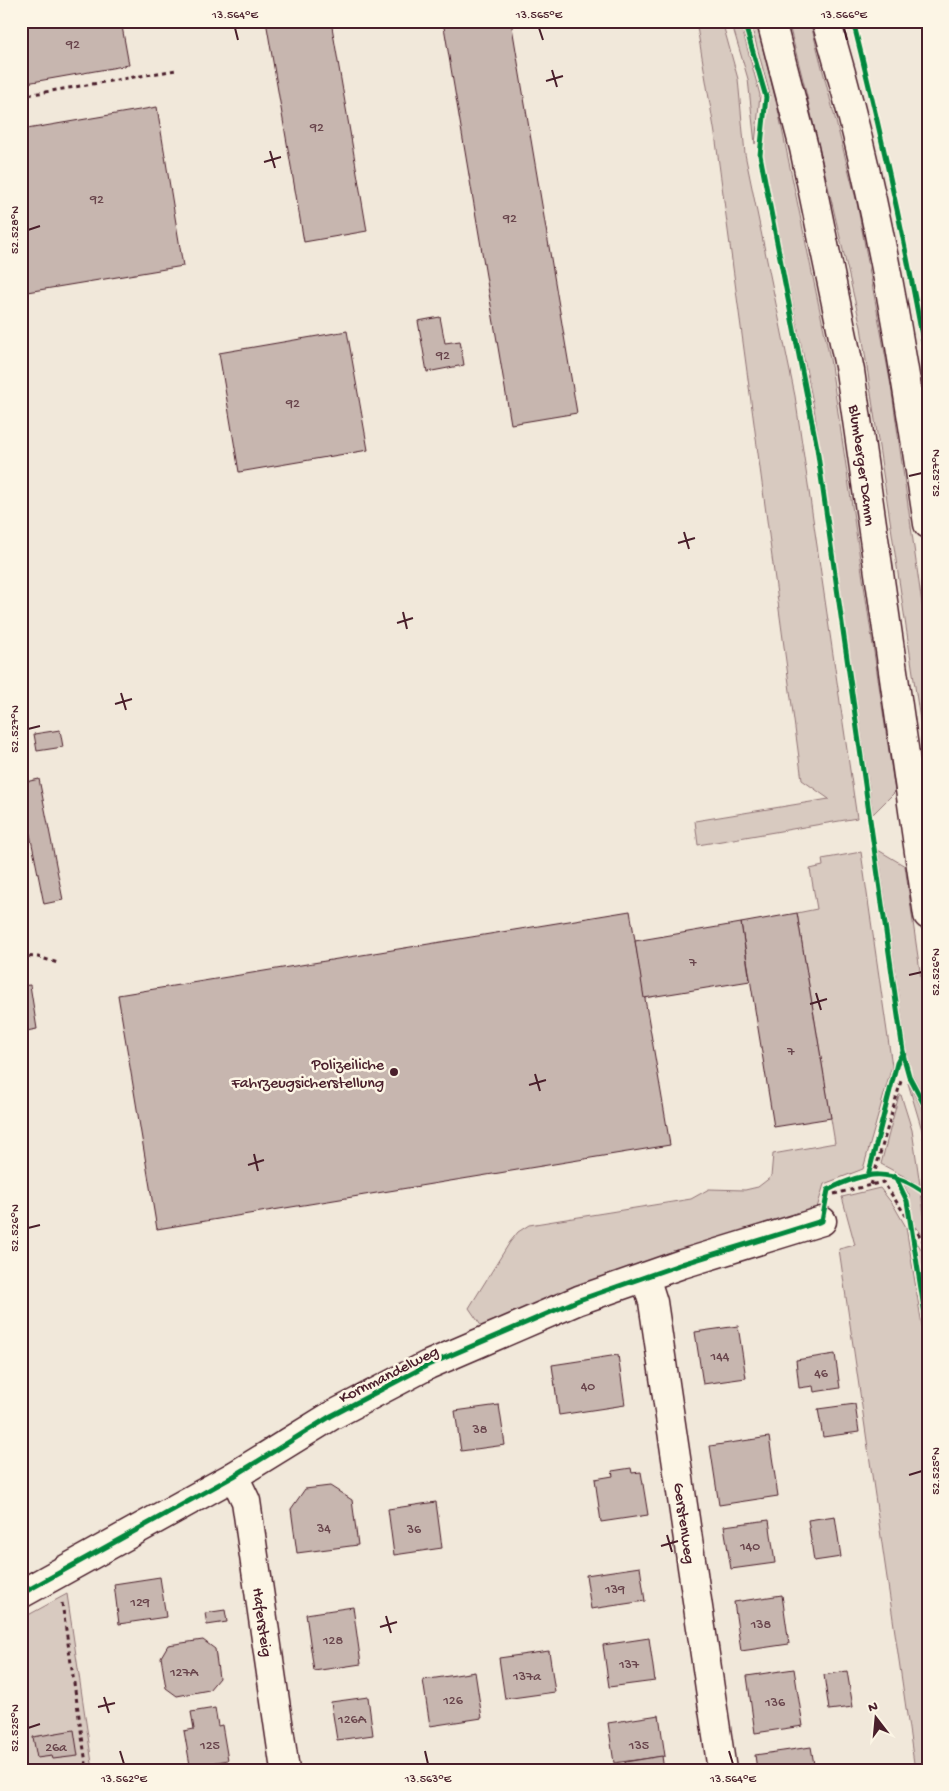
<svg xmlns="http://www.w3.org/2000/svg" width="949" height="1791" viewBox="0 0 949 1791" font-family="'Gochi Hand',sans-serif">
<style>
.green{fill:#d8cac0;stroke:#917476}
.building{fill:#c7b6af;stroke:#4a1f2b}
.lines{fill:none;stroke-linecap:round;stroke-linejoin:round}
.street-casing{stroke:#4a1f2b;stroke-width:31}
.secondary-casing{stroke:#4a1f2b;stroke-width:31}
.path{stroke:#4a1f2b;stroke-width:3;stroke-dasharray:4 4;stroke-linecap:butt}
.street{stroke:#fcf5e5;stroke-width:28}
.secondary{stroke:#fcf5e5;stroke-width:28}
.cycleway-casing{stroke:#fcf5e5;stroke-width:8}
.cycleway{stroke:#00873e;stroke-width:5}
.ticks{fill:none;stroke:#4a1f2b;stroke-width:2}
.poi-dot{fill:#4a1f2b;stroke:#fcf5e5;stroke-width:2}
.labels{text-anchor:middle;stroke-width:5;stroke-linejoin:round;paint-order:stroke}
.number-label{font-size:14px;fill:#69454c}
.street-label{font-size:16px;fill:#4a1f2b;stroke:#fcf5e5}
.poi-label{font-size:16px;fill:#4a1f2b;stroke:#fcf5e5;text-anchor:end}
.neatline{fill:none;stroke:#4a1f2b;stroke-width:2}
.ticks-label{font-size:12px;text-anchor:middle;fill:#4a1f2b}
</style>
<rect width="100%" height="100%" fill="#f1e8da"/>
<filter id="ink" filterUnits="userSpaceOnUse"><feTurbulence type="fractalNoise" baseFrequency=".02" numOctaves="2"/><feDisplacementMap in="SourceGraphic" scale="10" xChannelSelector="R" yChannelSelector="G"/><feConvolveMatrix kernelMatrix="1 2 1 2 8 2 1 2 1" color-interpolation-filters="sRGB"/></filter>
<g filter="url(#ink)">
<g class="green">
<path d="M696,21h26l16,58 7,75 50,242 62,422 -159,27 -3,-24 134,-22 -27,-19 -87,-646z"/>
<path d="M731,21h9l20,74 -5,49 -7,-65z"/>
<path d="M750,21h6l21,84 53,254 65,433 -22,22 -59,-406 -52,-255 8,-58z"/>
<path d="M788,21h22l47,182 34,183 37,260v127l-67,-446 -56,-239z"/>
<path d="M878,850l27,16 23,161v77l-19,-36z"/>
<path d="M861,852l31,214 -29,103 -39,15 -7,24 -4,5 -250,82 -81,32 -13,-19 41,-66 8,-10 11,-7 162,-26 18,-10 36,1 13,-3 13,-10 2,-23 62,-11 -38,-230 20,-4 -7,-40 13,-3 -1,-7z"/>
<path d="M908,1083l20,37v49l-6,-39z"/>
<path d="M899,1095h2l11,35 8,55 -39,-21z"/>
<path d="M903,1184l18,9 7,50 -14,-19 -5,-29z"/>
<path d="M880,1188l14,18 12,21 22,135v408h-13l-76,-521 16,-4 -13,-48z"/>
<path d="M916,1241l12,19v59z"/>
<path d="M67,1594l26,176h-72v-151z"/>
</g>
<g class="building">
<path d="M21,21h100l8,44 -108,19z"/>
<path d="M266,21h65l36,210 -63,11z"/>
<path d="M443,21h68l66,392 -66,11z"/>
<path d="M924,21h4v12l-2,1z"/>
<path d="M157,107l26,159 -162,27v-163z"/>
<path d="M440,317l5,26 15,-2 4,24 -37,7 -9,-51z"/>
<path d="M347,331l21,119 -129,22 -20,-119z"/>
<path d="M60,730l3,17 -26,4 -3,-17z"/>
<path d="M39,779l24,121 -19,4 -23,-115v-6z"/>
<path d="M630,911l40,234 -513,84 -39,-234z"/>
<path d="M797,913l34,205 -57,9 -33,-204z"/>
<path d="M741,923l9,58 -106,17 -9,-57z"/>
<path d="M30,985l7,44 -16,3v-46z"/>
<path d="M738,1326l8,52 -43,6 -8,-52z"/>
<path d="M835,1354l5,34 -26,4 -1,-6 -14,2 -3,-28z"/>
<path d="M618,1355l7,50 -66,10 -7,-50z"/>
<path d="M855,1404l4,28 -36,5 -5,-28z"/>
<path d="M499,1405l6,40 -44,6 -6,-40z"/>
<path d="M769,1437l9,59 -59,9 -9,-59z"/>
<path d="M631,1468l1,5 9,-1 7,43 -47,7 -6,-43 18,-3 -1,-5z"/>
<path d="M330,1486l22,14 6,45 -61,8 -6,-44 14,-20z"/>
<path d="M436,1502l6,46 -48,7 -6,-46z"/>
<path d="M835,1516l6,41 -27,4 -6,-41z"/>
<path d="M769,1520l6,43 -44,6 -7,-43z"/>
<path d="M640,1567l5,34 -54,8 -5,-34z"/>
<path d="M160,1577l6,40 -47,7 -5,-40z"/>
<path d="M782,1595l7,49 -48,7 -7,-49z"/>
<path d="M353,1607l8,57 -47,7 -8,-57z"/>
<path d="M225,1610l2,12 -20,3 -2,-12z"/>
<path d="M649,1638l6,43 -46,6 -6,-42z"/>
<path d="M203,1640l12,9 4,29 -10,12 -32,6 -11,-8 -5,-31 7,-12z"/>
<path d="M549,1651l6,41 -50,7 -6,-41z"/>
<path d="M794,1669l9,57 -48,7 -8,-57z"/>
<path d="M847,1671l6,36 -24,3 -5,-35z"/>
<path d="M475,1672l7,46 -52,8 -7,-46z"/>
<path d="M368,1697l5,38 -36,5 -6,-38z"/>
<path d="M215,1708l3,18 4,-1 6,35 -16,3 1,7h-26l-1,-4 4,-1 -6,-34 10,-2 -3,-17z"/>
<path d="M659,1715l6,41 -51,7 -6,-40z"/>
<path d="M74,1730l4,26 -25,3 -1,-3 -15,2 -4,-21z"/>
<path d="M811,1747l4,23h-58l-2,-15z"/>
<path d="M662,1756l2,14h-38l-1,-8z"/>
</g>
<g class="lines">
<defs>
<g id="street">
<path d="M645,1277l8,25 69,468"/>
<path d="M234,1476l12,25 39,269"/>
<path d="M21,1594l213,-118 97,-60 97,-51 151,-65 103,-36 140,-43"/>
</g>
<g id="secondary">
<path d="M771,21l33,127 46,223 78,544"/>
<path d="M826,21c50,164 77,334 102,503"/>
</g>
</defs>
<use href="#street" class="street-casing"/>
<use href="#secondary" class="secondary-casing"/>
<g class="path">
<path d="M21,96l155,-26"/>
<path d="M21,956l17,1 20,6"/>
<path d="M871,1185l30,-104"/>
<path d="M834,1194l49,-12 45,66"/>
<path d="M62,1603l25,167"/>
</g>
<use href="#street" class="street"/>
<use href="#secondary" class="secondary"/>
<defs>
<g id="cycleway">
<path d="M744,21l22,76 -6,58 57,293 87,610 5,18 19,36"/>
<path d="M853,21c29,116 55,231 75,349"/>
<path d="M868,1176l29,-113 6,-11"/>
<path d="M895,1176l12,25 21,132"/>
<path d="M21,1594l213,-118 97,-60 97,-51 151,-65 103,-36 140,-43 6,-31c39,-20 64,-22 100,5"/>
</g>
</defs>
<use href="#cycleway" class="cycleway-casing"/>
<use href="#cycleway" class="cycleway"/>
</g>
</g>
<path class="ticks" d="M235,28l3,12M539,28l4,12M844,28l3,12M552,70l5,17M546,81l17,-5M270,151l5,17M264,162l17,-5M28,230l12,-4M909,476l13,-3M684,532l5,17M678,543l17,-5M403,612l4,17M397,623l16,-5M121,693l5,17M115,704l17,-5M28,729l12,-3M909,975l13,-3M816,993l5,17M810,1004l17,-5M535,1074l5,17M529,1085l17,-5M254,1154l4,17M248,1165l16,-5M28,1228l12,-3M909,1475l13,-4M667,1535l5,17M661,1546l17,-5M386,1616l5,17M380,1627l17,-5M104,1697l5,16M98,1707l17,-4M28,1728l12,-4M120,1751l4,13M425,1751l3,13M729,1751l4,13"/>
<circle class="poi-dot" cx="394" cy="1072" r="5"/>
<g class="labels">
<g class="number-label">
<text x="73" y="48">92</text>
<text x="317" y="131">92</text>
<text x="97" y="203">92</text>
<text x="510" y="222">92</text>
<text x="443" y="359">92</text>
<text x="293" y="407">92</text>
<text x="693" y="966">7</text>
<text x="791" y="1055">7</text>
<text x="720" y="1360">144</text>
<text x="821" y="1377">46</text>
<text x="588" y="1390">40</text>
<text x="480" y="1433">38</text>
<text x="324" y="1532">34</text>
<text x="414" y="1533">36</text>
<text x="750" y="1550">140</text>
<text x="615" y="1593">139</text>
<text x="140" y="1606">129</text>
<text x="761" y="1628">138</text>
<text x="333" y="1644">128</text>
<text x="629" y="1668">137</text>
<text x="184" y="1676">127A</text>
<text x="527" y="1680">137a</text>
<text x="453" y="1704">126</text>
<text x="775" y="1706">136</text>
<text x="352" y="1723">126A</text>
<text x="210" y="1749">125</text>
<text x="639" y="1749">135</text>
<text x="56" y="1751">26a</text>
</g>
<g class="street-label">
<text transform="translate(864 465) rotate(82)" y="6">Blumberger Damm</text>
<text transform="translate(388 1373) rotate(-27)" y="6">Kornmandelweg</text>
<text transform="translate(686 1523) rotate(82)" y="6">Gerstenweg</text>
<text transform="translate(264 1622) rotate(82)" y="6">Hafersteig</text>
</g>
<g class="poi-label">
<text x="384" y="1069">Polizeiliche<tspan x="384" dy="18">Fahrzeugsicherstellung</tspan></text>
</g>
</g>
<rect width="949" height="1791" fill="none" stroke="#fcf5e5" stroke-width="55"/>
<g transform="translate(876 1718) rotate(344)" stroke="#fcf5e5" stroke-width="4" paint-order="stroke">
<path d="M0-4L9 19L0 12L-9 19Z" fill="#4a1f2b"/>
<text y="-8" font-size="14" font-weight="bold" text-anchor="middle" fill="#4a1f2b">N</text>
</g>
<rect x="28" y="28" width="894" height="1736" class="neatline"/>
<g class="ticks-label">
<text x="235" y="18">13.564°E</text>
<text x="539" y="18">13.565°E</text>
<text x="844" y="18">13.566°E</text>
<text transform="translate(14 230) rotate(-90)" y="4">52.528°N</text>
<text transform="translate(935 473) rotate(-90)" y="4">52.527°N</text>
<text transform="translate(14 729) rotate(-90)" y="4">52.527°N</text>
<text transform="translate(935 972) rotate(-90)" y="4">52.526°N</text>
<text transform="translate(14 1228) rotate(-90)" y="4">52.526°N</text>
<text transform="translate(935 1471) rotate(-90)" y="4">52.525°N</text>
<text transform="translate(14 1728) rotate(-90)" y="4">52.525°N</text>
<text x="124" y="1782">13.562°E</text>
<text x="428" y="1782">13.563°E</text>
<text x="733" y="1782">13.564°E</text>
</g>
</svg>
